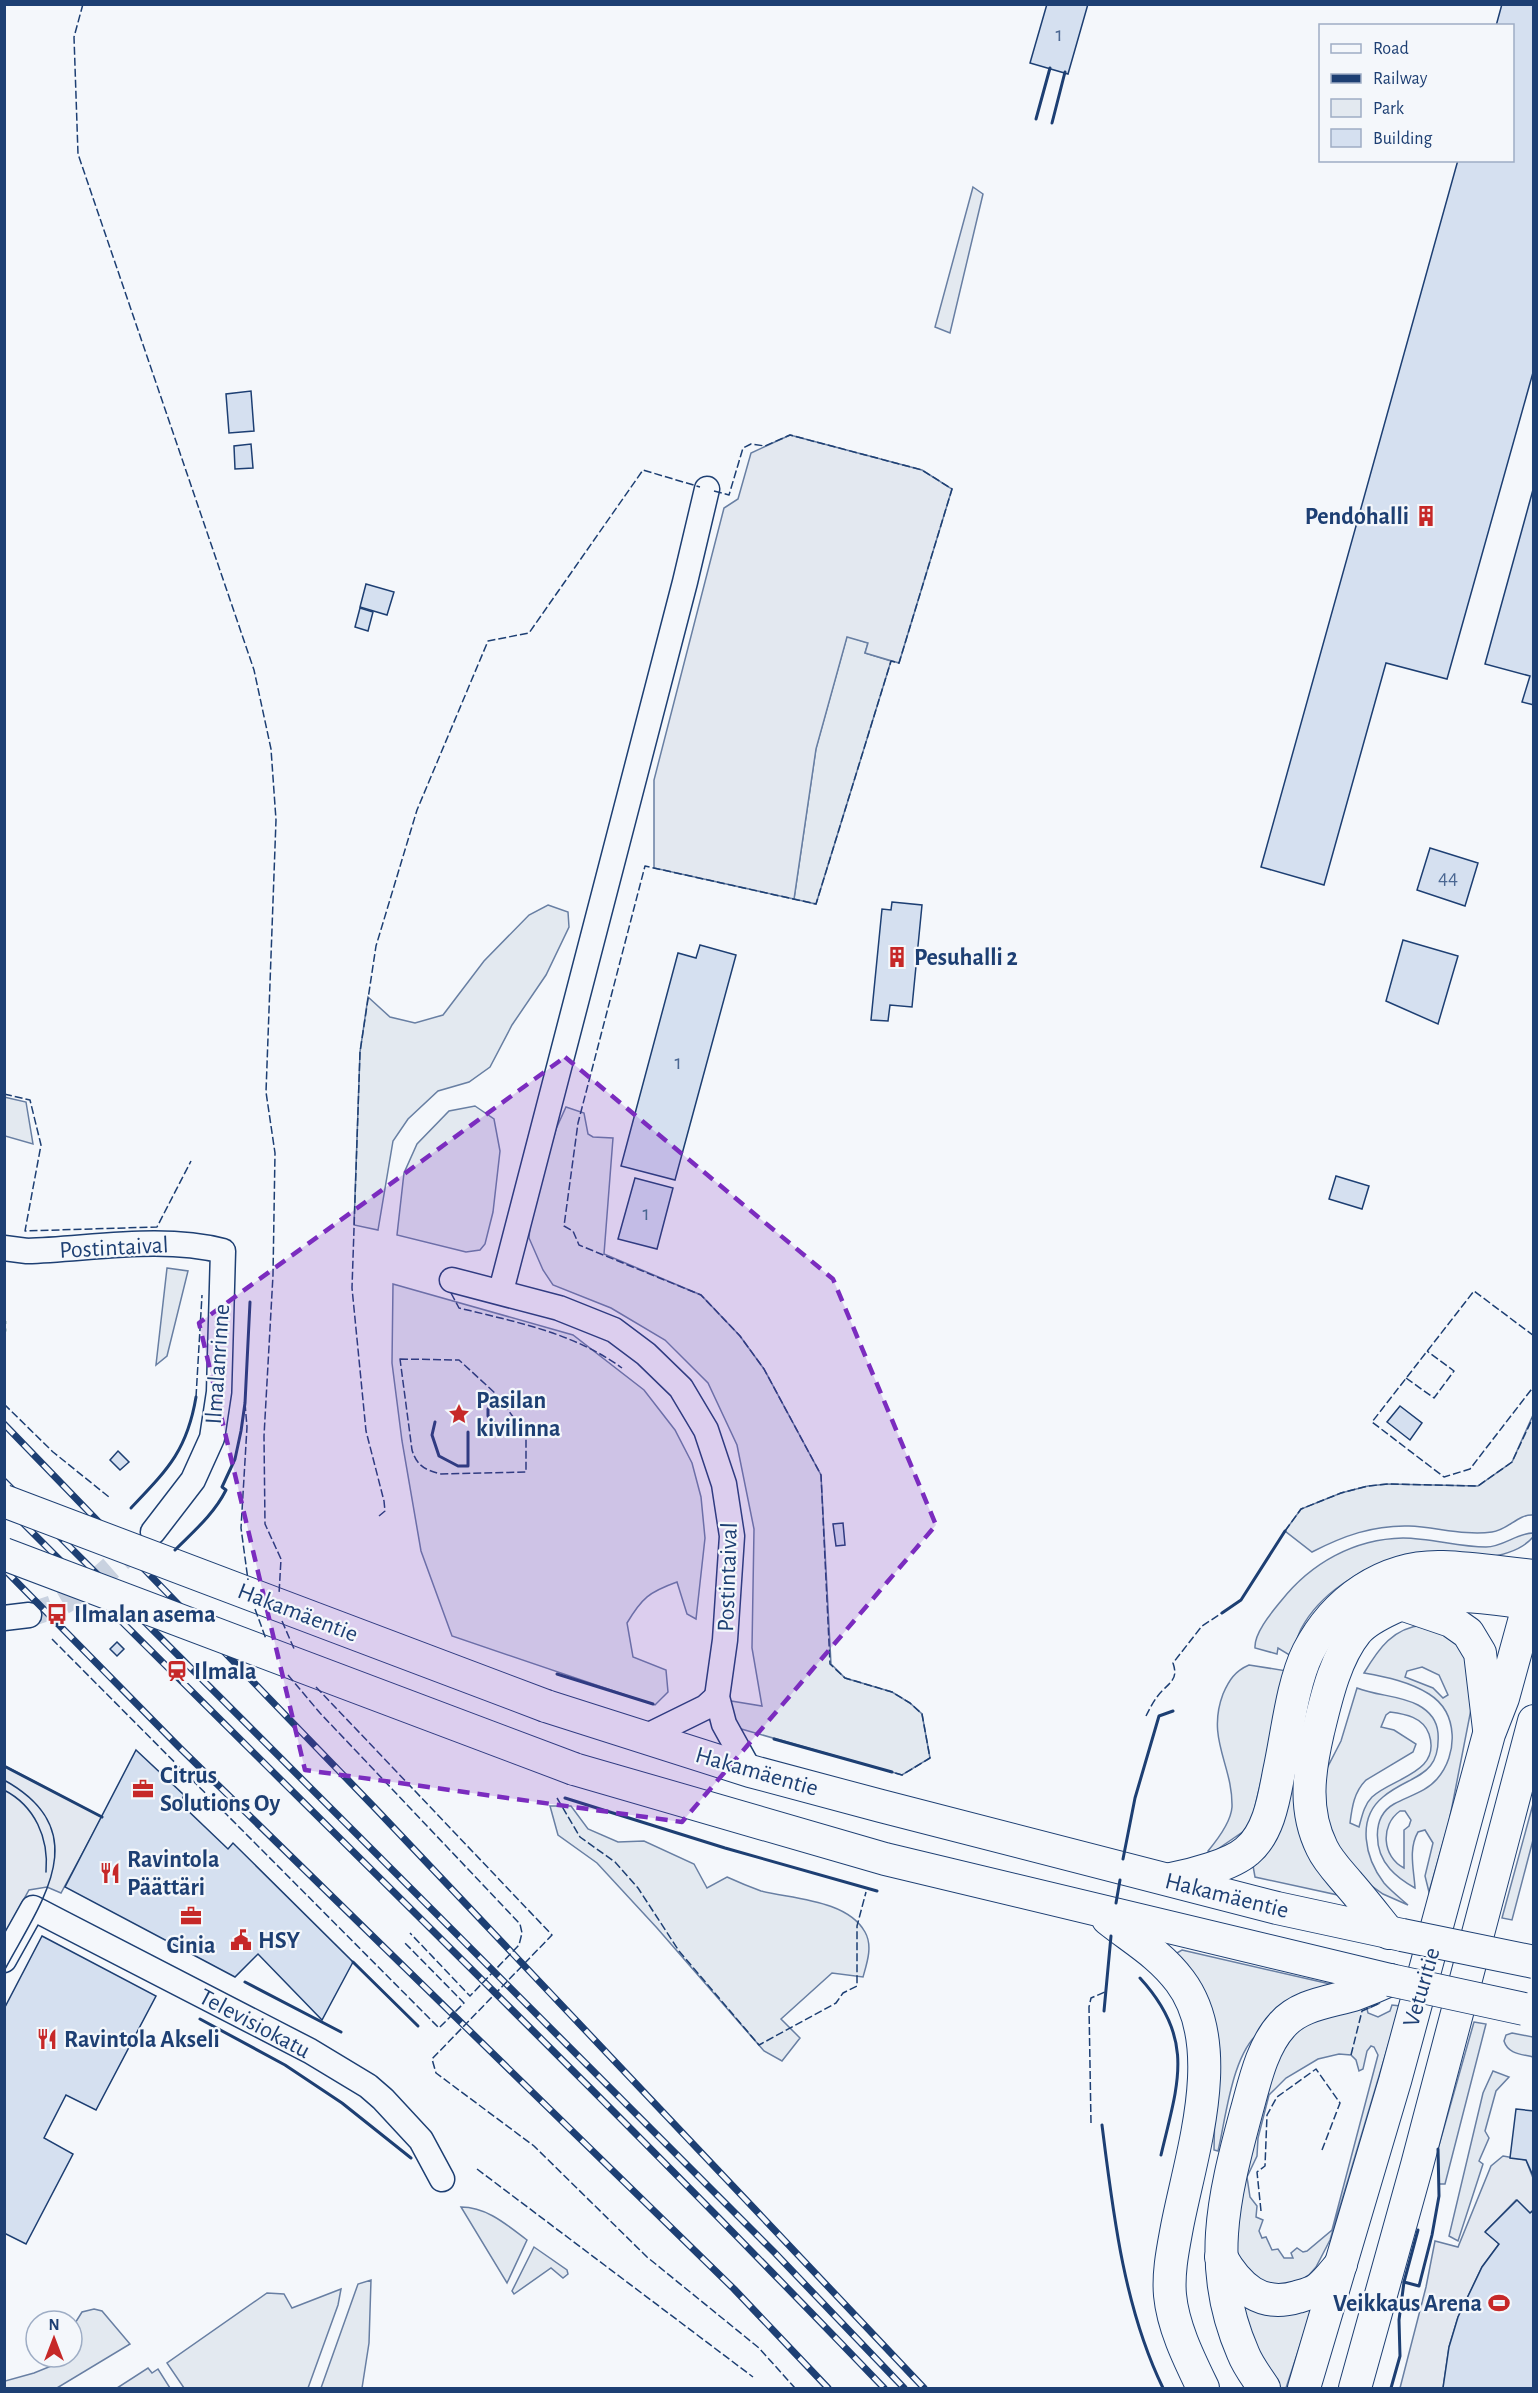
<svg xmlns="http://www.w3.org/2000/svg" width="1538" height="2393" viewBox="0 0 1538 2393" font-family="'Alegreya Sans',sans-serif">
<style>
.green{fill:#e3e9f0;stroke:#687fa3;stroke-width:1.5;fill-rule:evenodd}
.parking{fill:#e3e8f0;stroke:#687fa3;stroke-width:1.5}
.building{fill:#d5e0f0;stroke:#1d3f73;stroke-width:1.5}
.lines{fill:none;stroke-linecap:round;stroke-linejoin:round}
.minor-tunnel{stroke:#c9d2e0;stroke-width:24;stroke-dasharray:24 12;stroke-linecap:butt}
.minor-casing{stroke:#1d3f73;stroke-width:27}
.major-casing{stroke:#1d3f73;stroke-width:34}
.minor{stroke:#f4f7fb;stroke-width:24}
.major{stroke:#f4f7fb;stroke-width:32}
.tram{stroke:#1d3f73;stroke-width:1.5}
.rail-casing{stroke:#1d3f73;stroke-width:7}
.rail{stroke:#f4f7fb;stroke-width:4.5;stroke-dasharray:14;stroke-linecap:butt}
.major-bridge-casing{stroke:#1d3f73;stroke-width:34;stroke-linecap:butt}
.major-bridge{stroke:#f4f7fb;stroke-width:32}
.hedge{stroke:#2c6c60;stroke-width:4.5;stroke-dasharray:3 4.5;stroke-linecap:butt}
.fence{stroke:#1d3f73;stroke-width:1.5;stroke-dasharray:8 3;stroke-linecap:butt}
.wall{stroke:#1d3f73;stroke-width:3}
.marked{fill:#7b2cbf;fill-opacity:0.2;stroke:#7b2cbf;stroke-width:4.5;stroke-dasharray:12 8;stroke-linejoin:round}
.labels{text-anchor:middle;stroke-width:4.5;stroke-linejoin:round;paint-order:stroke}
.number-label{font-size:21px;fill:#4b6792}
.poi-label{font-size:24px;font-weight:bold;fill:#1d3f73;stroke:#f4f7fb;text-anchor:start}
.street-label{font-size:24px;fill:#1d3f73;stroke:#f4f7fb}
</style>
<rect width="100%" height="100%" fill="#f4f7fb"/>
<g class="green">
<path d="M973,187l10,7 -33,139 -15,-6z"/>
<path d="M847,636l21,7 -3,10 26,8 -75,243 -22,-5 22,-151z"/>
<path d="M548,905l20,7 1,15 -23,48 -34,50 -22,42 -21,15 -31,9 -30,28 -15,22 -15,89 -24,-5 6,-173 8,-55 22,20 25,6 28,-8 41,-54 45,-46z"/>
<path d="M4,1097l22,5 7,42 -28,-8z"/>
<path d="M475,1106l19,13 6,32 -7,61 -8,32 -5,6 -14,2 -69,-17 7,-62 13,-29 32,-33z"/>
<path d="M566,1107l18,6 4,21 5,3 20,1 -9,116 97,41 39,41 24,33 57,106 10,189 14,14 47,14 18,11 12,11 8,44 -28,17 -164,-47 -13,-28 37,6 -10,-58 2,-119 -17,-84 -29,-62 -43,-43 -54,-32 -58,-23 -10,-15 -14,-32 2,-22 25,-87z"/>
<path d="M167,1268l21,3 -21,85 -11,9z"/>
<path d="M393,1284l180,51 71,55 31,40 17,33 9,34 4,41 -9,81 -9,-5 -10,-32c-28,10 -35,16 -50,41l6,34 33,13 2,22 -13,13 -203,-69 -31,-85 -19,-110 -10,-78z"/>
<path d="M1533,1415v100c-15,-1 -25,15 -41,17 -27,4 -56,-5 -83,-6 -36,-1 -66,10 -97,26l-27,-21 16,-22 40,-16 27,-7 20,-2 90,2 34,-24z"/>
<path d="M1533,1533v4c-26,31 -98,20 -135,20 -38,12 -78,36 -97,72 -4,8 -6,18 -10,27l-13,-8 -1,6 -22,-6c-1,-15 17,-36 26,-47 30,-38 73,-62 122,-63 28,0 55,9 83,9 17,0 31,-14 47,-14z"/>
<path d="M1423,1625l41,18 10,51 -25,128 -20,70 -4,-16 8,-33 -8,-13 -7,2c-10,17 -4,38 -3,56 -9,-5 -18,-11 -25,-19 -16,-18 -19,-52 4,-65 14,-8 32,-12 43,-25 21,-24 22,-66 -8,-85 -19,-12 -42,-17 -65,-21 15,-25 29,-45 59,-48zM1422,1667l17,8 9,20 -5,3 -10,-10 -28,-11 2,-6zM1400,1811h5l6,9 -2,6 -5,4v38c-22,-11 -24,-43 -4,-57z"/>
<path d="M1249,1665l38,6 -35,148 -8,12 -32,22 -4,-2c10,-12 23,-29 24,-44 1,-42 -26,-68 -9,-113 6,-14 12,-23 26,-29z"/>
<path d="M1357,1688c20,8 42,7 61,17 11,6 19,16 20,28 3,46 -28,41 -55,64 -27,22 -18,61 1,86 7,8 16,15 24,22l-25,-11 -21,-15 -18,-22 -16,-31 -6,-48 19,-37zM1390,1712c15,2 33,5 39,22 13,39 -37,44 -57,63 -8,8 -10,19 -13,30l-9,-4c2,-16 4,-31 16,-43l47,-28 3,-8 -22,-14 -13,-3 5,-12z"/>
<path d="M1289,1774h6l44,118 -1,3 -83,-18 -3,-17z"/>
<path d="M1533,1804v36l-21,80 -10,-2z"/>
<path d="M550,1806h21l17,23 30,13 26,-1 50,23 13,24 20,-11c11,5 23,10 34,14 32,8 86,9 104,41 8,14 2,31 -2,45l-31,-4 -51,46 19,19 -18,23 -18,-10 -107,-123 -60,-65 -39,-28z"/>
<path d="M1182,1950l148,34c-17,18 -49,32 -69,47 -29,21 -35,87 -43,120l-4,-1 1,-47 5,-50 -6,-29 -39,-70z"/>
<path d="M1380,2003l-13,6 1,4 10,4 12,-6 2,-6 8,1 -70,234 -14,27 -7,8 -14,9 -14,3 -29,-9 -16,-26 -4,-25 36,-166 25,-34 60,-23zM1371,2046l3,1 4,8 -46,175 -25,21 -4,1 -6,-4 -6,5 2,5h-9l-6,-9 -6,1 -6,-13 -4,1 -3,-7 4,-11 -7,-3 1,-11 -7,-9 -3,-20 10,-21 1,-18 11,-43 17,-17 32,-19 21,-5 12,1 5,5 3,11 4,-2 4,-18z"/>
<path d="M1474,2022l12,2 -41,160h-6l-1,-35z"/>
<path d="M1512,2033l21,4v20c-12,-3 -25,-3 -29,-16l2,-6z"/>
<path d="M1493,2071l16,6 -13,14 -11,40 4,7 -10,23 4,3 -25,77 -9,-5 34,-143z"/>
<path d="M461,2207c26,0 46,18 66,33l-20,43z"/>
<path d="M534,2247l33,23 1,4 -5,4 -12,-10 -37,26 -2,-3z"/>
<path d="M371,2280l-2,63 -7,45h-41l37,-104z"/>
<path d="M341,2289l-3,16 -30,83h-124l-17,-25 100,-70 17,1 8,14z"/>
<path d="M1234,2297l76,11 1,4 -25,76h-13z"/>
<path d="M94,2309l8,2 28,33 -73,44h-52v-7l29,-8 32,-13v-3h6v-29l10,-16z"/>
<path d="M148,2368l4,5 6,-4 12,19h-53z"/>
</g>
<g class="parking">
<path d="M790,435l132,35 30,19 -53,174 -34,-10 3,-10 -21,-6 -31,112 -22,150 -140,-31v-88l70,-272 14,-9 13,-46z"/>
<path d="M5,1766l97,51 -41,76 -14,-6 -18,3 -24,43z"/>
<path d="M1503,2156l23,4 7,18v32l-3,3 -14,-13 -30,31 13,13 -17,23 -24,50 -9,30 -6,41h-43l26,-101 9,-46 23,6 33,-81z"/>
</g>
<g class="building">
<path d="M1047,4h41l-20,70 -38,-11z"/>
<path d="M1502,4h32v365l-87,310 -61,-16 -62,222 -63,-18 197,-707h54v-134h-16z"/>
<path d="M251,391l3,40 -25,2 -3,-39z"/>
<path d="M251,444l2,24 -18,1 -1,-23z"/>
<path d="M1534,486v219l-12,-3 8,-26 -45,-12z"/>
<path d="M366,584l28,8 -7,23 -27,-8z"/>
<path d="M360,608l13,4 -5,19 -13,-4z"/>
<path d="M1430,848l48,15 -13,43 -48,-16z"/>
<path d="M892,902l30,3 -10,102 -22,-2 -2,16 -17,-1 11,-111 9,1z"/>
<path d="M1403,940l55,16 -20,68 -52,-23z"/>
<path d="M700,945l36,10 -61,225 -54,-14 57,-213 18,5z"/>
<path d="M1336,1176l33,10 -7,23 -33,-10z"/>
<path d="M635,1178l38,10 -16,61 -39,-10z"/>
<path d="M1400,1406l22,17 -12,17 -23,-18z"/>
<path d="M118,1451l11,11 -9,8 -10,-10z"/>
<path d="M843,1523l2,22 -9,1 -3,-22z"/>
<path d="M117,1642l7,7 -7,7 -7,-7z"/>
<path d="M136,1750l48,45 -4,8 48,46 5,-6 120,119 -31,58 -64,-66 -23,23 -170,-90z"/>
<path d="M42,1936l114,60 -60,114 -30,-15 -22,43 29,16 -47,90 -22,-11v-224z"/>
<path d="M1516,2109l18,2v67l-8,-18 -16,-2z"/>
<path d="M1517,2200l13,13 4,-3v178h-91l6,-41 9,-30 24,-50 17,-23 -14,-12z"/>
</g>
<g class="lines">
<path class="minor-tunnel" d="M29,1615l30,-10 28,-16 57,-50"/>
<defs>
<g id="minor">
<path d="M4,1248l23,3c63,-2 135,-16 196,0l-4,141 -7,46 -19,42 -40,52"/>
<path d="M452,1280l107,28 55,22 32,24 35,34 25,42 18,54 8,52 -7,104 -8,57 7,27 26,47"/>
<path d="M501,1291l184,-709 22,-93"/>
<path d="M4,1618l25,-3"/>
<path d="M643,1738l63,-31 11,-10"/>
<path d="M4,1960l29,-52 23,12 254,131 58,35 15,13 38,41 21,39"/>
</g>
<g id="major">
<path d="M1404,1605l47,16 17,12 12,20 9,76"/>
<path d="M546,1706l204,65 131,35 396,102 125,27"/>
<path d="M574,1769l311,90 505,121"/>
<path d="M1171,1879c21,-4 60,-14 76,-28 22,-18 27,-53 32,-79 8,-36 13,-88 29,-120 26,-51 76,-87 135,-85 30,1 61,6 91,9"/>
<path d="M1108,1919c25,20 52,35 72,62 49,65 11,173 -3,246 -4,22 -9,45 -7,68 3,32 19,64 33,93"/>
<path d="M1389,1933c-13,-16 -26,-33 -40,-49 -10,-12 -21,-23 -27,-36 -19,-38 -13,-77 -4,-116 8,-33 17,-74 39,-101 12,-14 55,-34 73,-35 26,-2 78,2 104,10"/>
<path d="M1221,2257c17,30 40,51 76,40 7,-2 16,-4 22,-9 8,-6 15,-16 22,-24"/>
<path d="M1264,2388c-7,-11 -16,-22 -21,-35 -37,-85 -20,-154 3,-240 8,-28 15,-65 36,-88 18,-21 49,-23 74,-31 11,-4 23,-9 34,-14"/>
<path d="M1304,2388l91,-307 94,-347 14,-36 31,-113"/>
<path d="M1355,2388l62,-223 117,-444"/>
</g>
</defs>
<use href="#minor" class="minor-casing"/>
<use href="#major" class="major-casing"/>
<use href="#minor" class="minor"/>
<use href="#major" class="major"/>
<g class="tram">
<path d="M4,1780c94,52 36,123 0,191"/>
<path d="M4,1790c31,16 45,48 42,82"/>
</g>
<defs>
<g id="rail">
<path d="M4,1424l371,384 549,580"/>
<path d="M4,1481l771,772 129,135"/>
<path d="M4,1504c294,295 592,584 880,884"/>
<path d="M4,1569l176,179 554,541 94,99"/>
</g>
</defs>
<use href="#rail" class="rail-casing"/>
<use href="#rail" class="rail"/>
<defs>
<g id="major-bridge">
<path d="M4,1501l542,205"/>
<path d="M4,1554l570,215"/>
<path d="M1402,1935l132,27"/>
<path d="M1390,1980l134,29"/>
</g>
</defs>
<use href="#major-bridge" class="major-bridge-casing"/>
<use href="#major-bridge" class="major-bridge"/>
<path class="hedge" d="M4,1321v13"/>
<g class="fence">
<path d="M83,4l-9,33 4,117 176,516 17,79 5,71 -10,272 9,61 -2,122 -9,161 1,88 16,35 -2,35"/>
<path d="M714,491l15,4 14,-47 8,-4 14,2 25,-11 132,35 30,19 -53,174 -8,-2 -75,243 -171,-38 -67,257 -14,103 9,5 6,14 122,50 39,41 24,33 57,106 9,189 15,14 47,14 18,11 12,11 8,44 -28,17 -10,-3"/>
<path d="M4,1094l26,6 11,45 -16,86 132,-4 34,-66"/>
<path d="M451,1293l8,15c57,14 115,25 163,60"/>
<path d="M1534,1336l-60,-45 -102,131 72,55 26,-8 64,-83"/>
<path d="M400,1359l59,1 37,34 30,40v38l-85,2c-16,-4 -24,-8 -29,-24z"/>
<path d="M1406,1378l28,20 20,-27 -27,-20"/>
<path d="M196,1397l6,-102"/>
<path d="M245,1403l2,24 -6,101 7,52"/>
<path d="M4,1404l49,48 56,45"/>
<path d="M379,1516l6,-5 -1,-10 -18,-70 -14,-143 8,-236 16,-106 41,-136 71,-169 41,-8 114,-163 57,17"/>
<path d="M1285,1531l16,-22 40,-16 27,-7 20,-2 90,2 34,-24 22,-47"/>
<path d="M255,1609l11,30"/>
<path d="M282,1621l13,30"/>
<path d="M52,1639l387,389 25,-25 -61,-62"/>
<path d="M288,1675l32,38 200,211 2,9 -3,12 -49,51 -60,-63"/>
<path d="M316,1687l236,248 -120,124 4,14 98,73 113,111 112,91 36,40"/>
<path d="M1146,1716c4,-8 9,-18 16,-25 10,-10 16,-13 11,-28l29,-37 20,-13"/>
<path d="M557,1798l23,39 35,25 23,26 41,63 80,94 77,-42 7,-10 14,-7v-60l9,-34"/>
<path d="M1351,2055l11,-44 18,-8"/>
<path d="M1091,2123l-2,-116 2,-9 14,-6"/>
<path d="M477,2169l276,208"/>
<path d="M1261,2211l-4,-39 8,-6 2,-51 10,-18 39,-28 24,34 -18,47"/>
</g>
<g class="wall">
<path d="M1036,119l14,-51"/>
<path d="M1052,123l13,-51"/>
<path d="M492,1405l-4,4v7l11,12"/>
<path d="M435,1422l-3,13 7,21 19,10h10v-34"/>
<path d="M131,1508c36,-38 56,-57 65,-111"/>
<path d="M175,1550c19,-19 39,-36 51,-60l-4,-3 13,-28 6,-28 4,-28 5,-101"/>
<path d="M1222,1613l19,-13 44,-69"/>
<path d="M557,1674l96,30"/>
<path d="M774,1739l118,33"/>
<path d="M4,1766l98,51"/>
<path d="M565,1798l160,50 152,43"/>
<path d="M1123,1859l12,-61 24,-82 14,-5"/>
<path d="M1116,1903l4,-23"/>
<path d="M353,1962l65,64"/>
<path d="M1140,1978c56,61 38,105 21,177"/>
<path d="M245,1982l96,50"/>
<path d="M1104,2011l7,-75"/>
<path d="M200,2019l85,46 57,38 69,55"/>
<path d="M1102,2125c11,88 22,183 61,263"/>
<path d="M1418,2230l-14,52 15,4 13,-51 7,-39 -1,-47"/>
<path d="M1391,2388l9,-32 -1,-36 5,-38"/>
</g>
</g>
<path class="marked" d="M565,1057l268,222 103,246 -254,297 -377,-52 -106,-447z"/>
<defs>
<symbol id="building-bare" viewBox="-9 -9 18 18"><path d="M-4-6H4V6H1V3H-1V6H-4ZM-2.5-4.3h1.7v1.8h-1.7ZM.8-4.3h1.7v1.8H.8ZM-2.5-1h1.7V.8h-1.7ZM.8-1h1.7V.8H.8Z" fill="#c62828" stroke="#f4f7fb" stroke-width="2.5" paint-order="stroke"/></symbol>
<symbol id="sight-bare" viewBox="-9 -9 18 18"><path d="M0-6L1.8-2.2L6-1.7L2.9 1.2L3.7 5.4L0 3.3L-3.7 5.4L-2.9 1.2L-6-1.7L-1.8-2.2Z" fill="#c62828" stroke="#f4f7fb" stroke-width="2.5" paint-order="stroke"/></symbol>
<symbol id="bus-bare" viewBox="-9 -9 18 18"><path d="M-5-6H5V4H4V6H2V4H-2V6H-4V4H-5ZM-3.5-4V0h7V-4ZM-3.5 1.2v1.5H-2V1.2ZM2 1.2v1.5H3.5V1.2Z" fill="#c62828" stroke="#f4f7fb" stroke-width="2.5" paint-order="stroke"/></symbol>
<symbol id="station-bare" viewBox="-9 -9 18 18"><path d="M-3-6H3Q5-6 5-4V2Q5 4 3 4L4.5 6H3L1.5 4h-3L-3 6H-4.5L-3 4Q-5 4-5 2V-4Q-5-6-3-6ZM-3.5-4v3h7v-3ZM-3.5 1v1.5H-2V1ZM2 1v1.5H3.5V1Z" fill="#c62828" stroke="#f4f7fb" stroke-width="2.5" paint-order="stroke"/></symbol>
<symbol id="office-bare" viewBox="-9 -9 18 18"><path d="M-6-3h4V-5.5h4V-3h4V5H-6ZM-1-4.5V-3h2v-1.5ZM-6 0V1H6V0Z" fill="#c62828" stroke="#f4f7fb" stroke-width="2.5" paint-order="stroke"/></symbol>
<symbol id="restaurant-bare" viewBox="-9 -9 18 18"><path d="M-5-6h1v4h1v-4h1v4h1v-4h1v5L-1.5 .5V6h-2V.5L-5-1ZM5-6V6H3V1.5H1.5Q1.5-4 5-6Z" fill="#c62828" stroke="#f4f7fb" stroke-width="2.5" paint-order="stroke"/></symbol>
<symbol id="civic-bare" viewBox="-9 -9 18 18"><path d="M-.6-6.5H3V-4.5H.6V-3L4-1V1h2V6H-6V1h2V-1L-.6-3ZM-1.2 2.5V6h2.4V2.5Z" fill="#c62828" stroke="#f4f7fb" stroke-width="2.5" paint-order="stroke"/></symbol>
<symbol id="stadium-bare" viewBox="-9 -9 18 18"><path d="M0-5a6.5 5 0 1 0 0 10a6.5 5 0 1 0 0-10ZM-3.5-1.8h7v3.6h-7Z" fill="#c62828" stroke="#f4f7fb" stroke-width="2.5" paint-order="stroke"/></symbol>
</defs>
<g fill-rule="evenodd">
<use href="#building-bare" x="1411" y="501" width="30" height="30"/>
<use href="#building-bare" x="882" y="942" width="30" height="30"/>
<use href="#sight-bare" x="444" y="1399" width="30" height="30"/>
<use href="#bus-bare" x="42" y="1599" width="30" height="30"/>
<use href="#station-bare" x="162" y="1656" width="30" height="30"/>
<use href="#office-bare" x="128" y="1774" width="30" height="30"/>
<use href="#restaurant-bare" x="95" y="1858" width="30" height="30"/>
<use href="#office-bare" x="176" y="1901" width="30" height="30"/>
<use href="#civic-bare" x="226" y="1925" width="30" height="30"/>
<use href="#restaurant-bare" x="32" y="2024" width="30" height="30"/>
<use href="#stadium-bare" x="1484" y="2288" width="30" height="30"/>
</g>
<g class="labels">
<g class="number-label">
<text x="1059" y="41">1</text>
<text x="1448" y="884">44</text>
<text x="678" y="1069">1</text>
<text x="646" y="1220">1</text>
</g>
<g class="poi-label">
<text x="1409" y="524" text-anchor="end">Pendohalli</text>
<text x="914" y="965">Pesuhalli 2</text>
<text x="476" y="1408">Pasilan<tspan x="476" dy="28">kivilinna</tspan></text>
<text x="74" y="1622">Ilmalan asema</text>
<text x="194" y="1679">Ilmala</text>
<text x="160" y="1783">Citrus<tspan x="160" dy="28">Solutions Oy</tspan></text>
<text x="127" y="1867">Ravintola<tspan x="127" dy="28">Päättäri</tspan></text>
<text x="258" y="1948">HSY</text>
<text x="191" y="1953" text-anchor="middle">Cinia</text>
<text x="64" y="2047">Ravintola Akseli</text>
<text x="1482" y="2311" text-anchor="end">Veikkaus Arena</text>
</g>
<g class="street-label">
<text transform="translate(114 1247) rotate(-3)" y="8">Postintaival</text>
<text transform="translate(217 1364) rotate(-86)" y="8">Ilmalanrinne</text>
<text transform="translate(727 1577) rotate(-88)" y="8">Postintaival</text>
<text transform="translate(298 1612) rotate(21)" y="8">Hakamäentie</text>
<text transform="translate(757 1771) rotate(16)" y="8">Hakamäentie</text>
<text transform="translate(1227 1895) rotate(14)" y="8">Hakamäentie</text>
<text transform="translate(1421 1987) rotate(-74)" y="8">Veturitie</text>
<text transform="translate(255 2023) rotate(28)" y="8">Televisiokatu</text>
</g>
</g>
<rect width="1538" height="2393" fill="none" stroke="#1d3f73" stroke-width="12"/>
<rect x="1319" y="24" width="195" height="138" fill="#f4f7fb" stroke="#9eadc5" stroke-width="1.5"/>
<rect x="1331" y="44" width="30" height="9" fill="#f4f7fb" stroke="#9eadc5" stroke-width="1.5"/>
<text x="1373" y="54" font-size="18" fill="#1d3f73">Road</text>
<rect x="1331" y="74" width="30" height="9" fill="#1d3f73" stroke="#9eadc5" stroke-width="1.5"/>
<text x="1373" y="84" font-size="18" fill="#1d3f73">Railway</text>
<rect x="1331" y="99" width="30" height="18" fill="#e3e9f0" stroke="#9eadc5" stroke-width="1.5"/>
<text x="1373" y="114" font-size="18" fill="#1d3f73">Park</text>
<rect x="1331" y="129" width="30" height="18" fill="#d5e0f0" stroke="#9eadc5" stroke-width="1.5"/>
<text x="1373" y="144" font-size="18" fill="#1d3f73">Building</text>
<g transform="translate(54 2339)"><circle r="28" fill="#f4f7fb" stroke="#9eadc5" stroke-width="1.5"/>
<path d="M0-4.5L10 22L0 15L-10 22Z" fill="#c62828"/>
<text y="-9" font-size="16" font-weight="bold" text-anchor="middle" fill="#1d3f73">N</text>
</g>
</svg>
